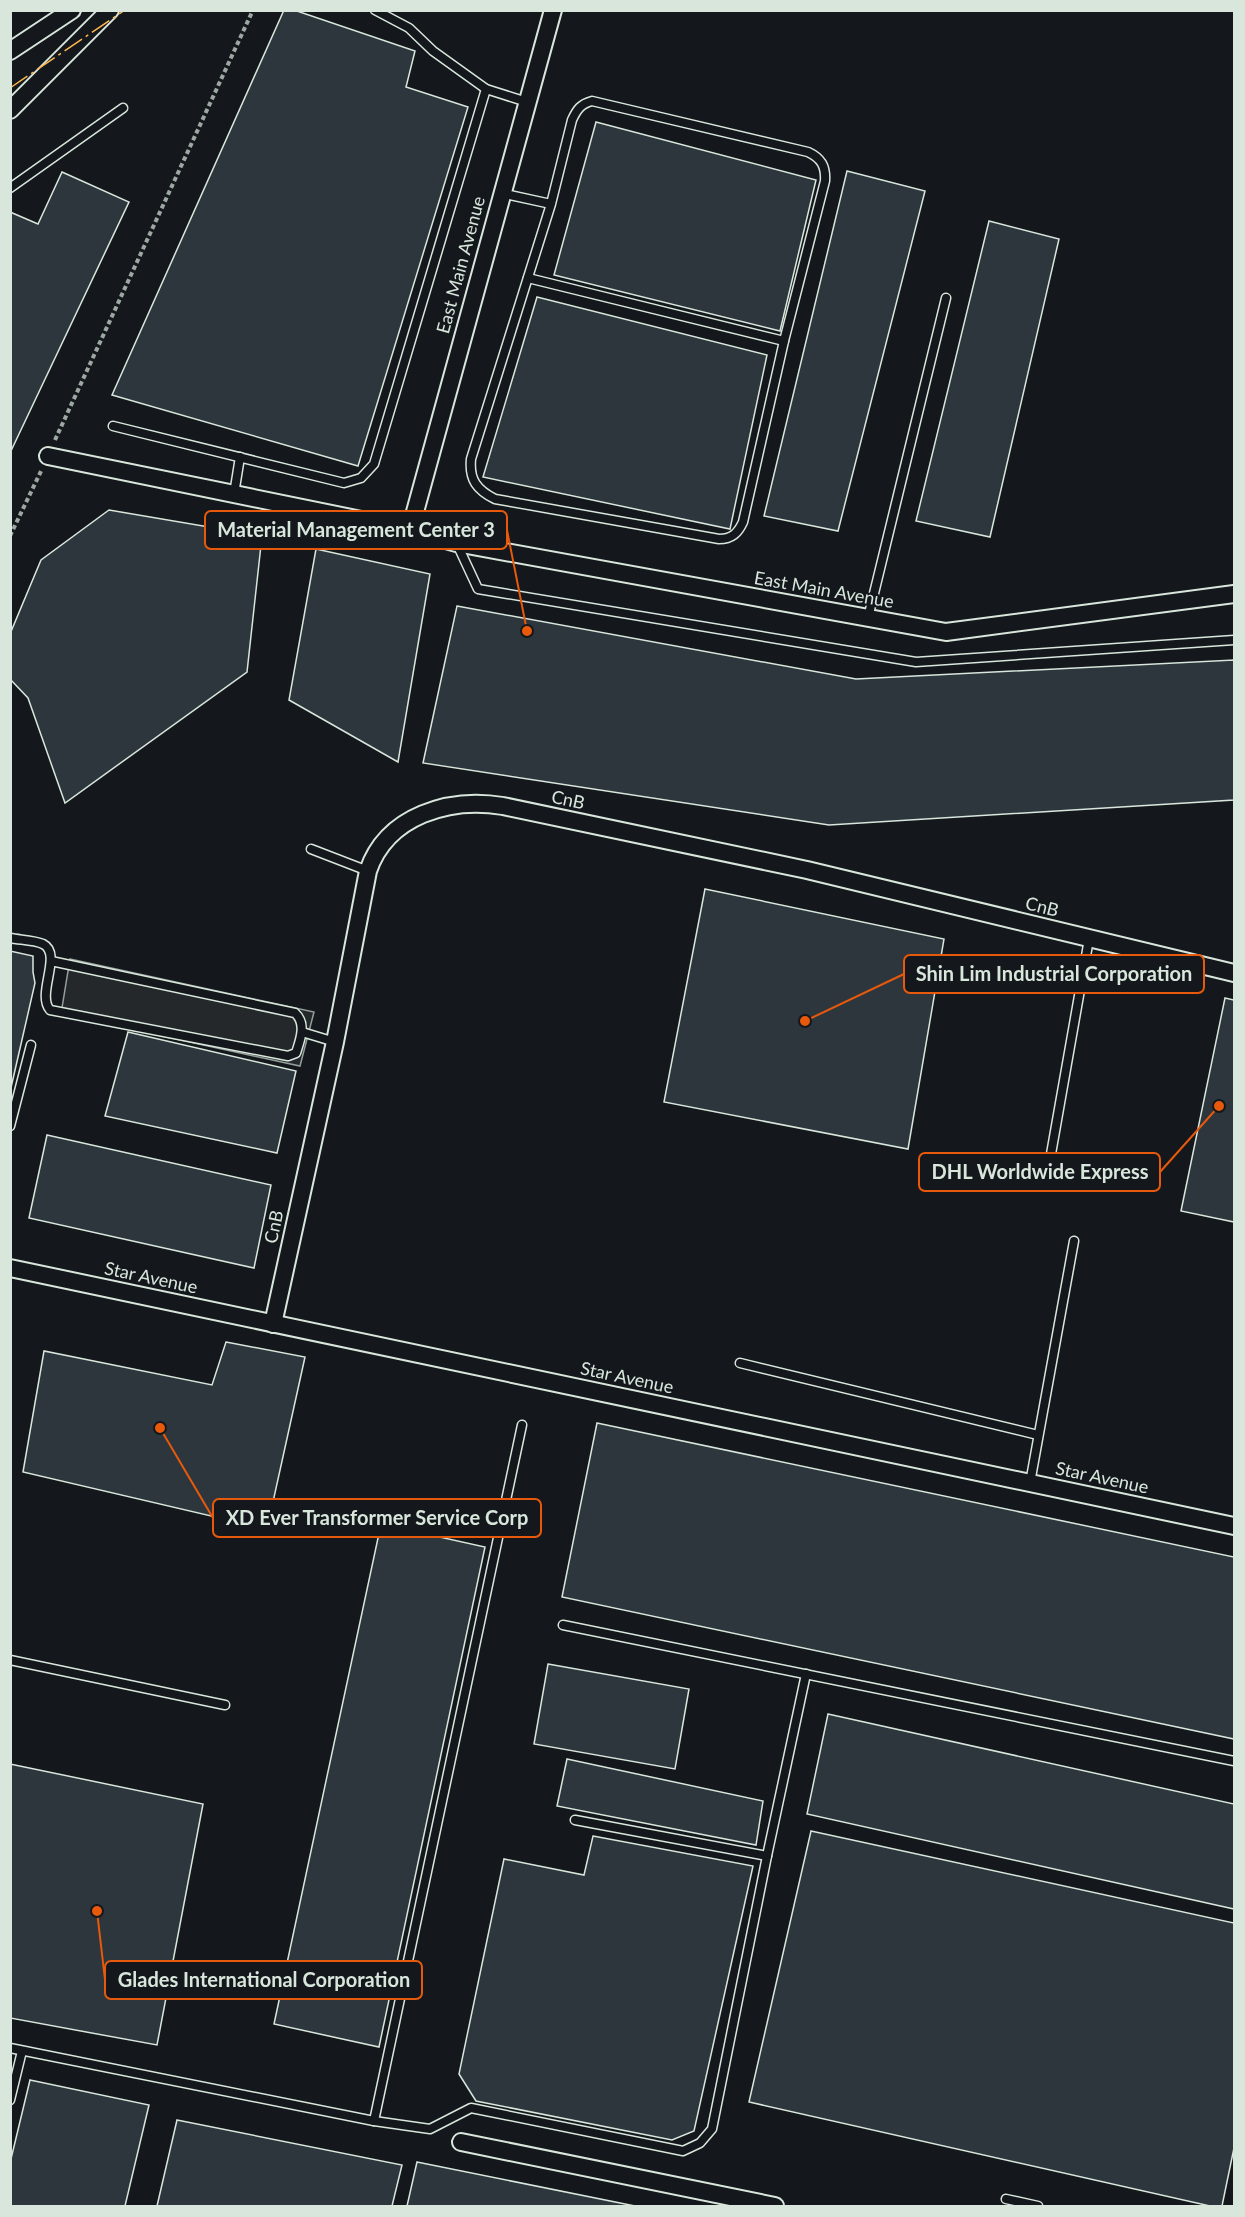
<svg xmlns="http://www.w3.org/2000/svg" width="1245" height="2217" viewBox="0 0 1245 2217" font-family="Lato,sans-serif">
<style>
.parking{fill:#24282b;stroke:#939e99;stroke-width:1.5}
.building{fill:#2c363c;stroke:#d8e6dc;stroke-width:1.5}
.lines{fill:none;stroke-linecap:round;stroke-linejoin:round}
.lane-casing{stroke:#d8e6dc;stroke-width:11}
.street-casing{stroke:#d8e6dc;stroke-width:20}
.path{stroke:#9da8a2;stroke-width:4;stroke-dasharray:4.5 3;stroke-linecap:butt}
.lane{stroke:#14181c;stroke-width:8}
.street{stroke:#14181c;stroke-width:16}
.power{stroke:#ffb74d;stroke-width:1.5;stroke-dasharray:21 4.5 3 4.5;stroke-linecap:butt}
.labels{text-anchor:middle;stroke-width:4.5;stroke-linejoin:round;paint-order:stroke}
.street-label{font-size:18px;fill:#d8e6dc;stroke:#14181c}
.leader{fill:none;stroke:#e8590c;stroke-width:2}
.callout-dot{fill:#e8590c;stroke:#14181c;stroke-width:2}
.callout{fill:#14181c;stroke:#e8590c;stroke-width:2}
.callout-label{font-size:20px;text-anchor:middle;font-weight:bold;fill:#d8e6dc}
</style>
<rect width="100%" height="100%" fill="#14181c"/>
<path class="parking" d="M70,959l244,53 -14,54 -239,-52z"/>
<g class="building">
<path d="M284,10h10l121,41 -9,36 62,20 -110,359 -246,-71z"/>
<path d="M596,122l220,58 -36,151 -226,-56z"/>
<path d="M847,171l78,20 -87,340 -74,-15z"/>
<path d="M62,172l67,30 -119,251v-241l28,12z"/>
<path d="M989,221l70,18 -69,298 -74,-16z"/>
<path d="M537,297l230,58 -37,174 -247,-52z"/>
<path d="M109,510l153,26 -15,136 -182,131 -37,-105 -18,-19v-45l31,-74z"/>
<path d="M316,549l114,25 -32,188 -109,-62z"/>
<path d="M457,606l399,73 378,-19v140l-405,25 -406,-62z"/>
<path d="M705,889l239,50 -36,210 -244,-47z"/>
<path d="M10,951l23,5v16l2,11 -25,109z"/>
<path d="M1225,998l9,2v222l-53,-11z"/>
<path d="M128,1032l168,39 -19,82 -172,-37z"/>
<path d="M47,1135l224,50 -17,83 -225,-50z"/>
<path d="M226,1342l79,15 -38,172 -244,-57 21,-121 168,34z"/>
<path d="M597,1423l637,134v182l-672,-142z"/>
<path d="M381,1524l104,23 -106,500 -105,-23z"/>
<path d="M548,1664l141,25 -14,80 -141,-25z"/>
<path d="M828,1714l406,90v105l-427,-95z"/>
<path d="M567,1759l196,42 -7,44 -199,-39z"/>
<path d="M10,1764l193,40 -46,241 -147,-27z"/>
<path d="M811,1831l423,92v225l-12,58h-12l-461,-104z"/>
<path d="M593,1836l160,30 -59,265 -22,9 -196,-39 -17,-27 45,-215 80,16z"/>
<path d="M30,2080l119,25 -24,101h-115v-43z"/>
<path d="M177,2120l225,45 -10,41h-235z"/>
<path d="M417,2162l218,44h-228z"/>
</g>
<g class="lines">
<defs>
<g id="lane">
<path d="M375,10l34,18 24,23 53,38 41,13"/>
<path d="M10,188l113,-80"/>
<path d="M501,193l50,11 21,-84c5,-11 9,-16 20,-19l216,51c13,6 18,14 17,29l-41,160 -41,181c-5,11 -11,17 -24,17l-224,-40c-18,-9 -26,-19 -24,-40l80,-255"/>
<path d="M528,278l256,63"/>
<path d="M113,426l231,57 17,-5 13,-14 112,-375"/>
<path d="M234,494l6,-37"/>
<path d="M457,544l21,45 438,73 318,-22"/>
<path d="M868,618l78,-320"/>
<path d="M311,849l57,22"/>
<path d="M10,938c10,2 24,2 33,6 20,10 -7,50 7,66l238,46 8,-3c4,-13 11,-29 -1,-40l-244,-52"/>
<path d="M302,1032l33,10"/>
<path d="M10,1126l21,-81"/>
<path d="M1048,1171l41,-232"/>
<path d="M740,1363l298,72"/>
<path d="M1030,1483l44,-242"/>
<path d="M563,1625l671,136"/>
<path d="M10,1660l215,45"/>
<path d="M575,1820l192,36"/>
<path d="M10,2048l364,73 56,8 41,-21 212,43 17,-8 12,-14 55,-273 39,-182"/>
<path d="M10,2100l12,-49"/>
<path d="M374,2121l148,-696"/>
<path d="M1006,2199l32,7"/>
</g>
<g id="street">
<path d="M10,51l62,-41"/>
<path d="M10,110l100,-100"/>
<path d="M48,456l362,74 46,13 490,89 288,-38"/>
<path d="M410,530l143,-520"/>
<path d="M10,1268l1224,258"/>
<path d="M273,1324l62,-282 33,-171c19,-56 82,-74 135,-65l304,64 427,103"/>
<path d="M461,2142l314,64"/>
</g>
</defs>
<use href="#lane" class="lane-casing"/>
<use href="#street" class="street-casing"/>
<g class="path">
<path d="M55,440l198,-430"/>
<path d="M10,536l32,-67"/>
</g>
<use href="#lane" class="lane"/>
<use href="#street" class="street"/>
<path class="power" d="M10,88l115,-78"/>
</g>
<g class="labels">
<g class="street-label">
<text transform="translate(461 265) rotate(-75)" y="6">East Main Avenue</text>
<text transform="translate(824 590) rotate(10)" y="6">East Main Avenue</text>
<text transform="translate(568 800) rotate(12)" y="6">CnB</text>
<text transform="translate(1042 907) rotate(14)" y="6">CnB</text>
<text transform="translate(274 1227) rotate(-78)" y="6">CnB</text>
<text transform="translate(151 1278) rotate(12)" y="6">Star Avenue</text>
<text transform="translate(627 1378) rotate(12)" y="6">Star Avenue</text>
<text transform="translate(1102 1478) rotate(12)" y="6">Star Avenue</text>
</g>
</g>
<path class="leader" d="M527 631L507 530M805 1021L904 974M1219 1106L1160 1172M160 1428L213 1518M97 1911L105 1980"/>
<g class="callout-dot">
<circle cx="527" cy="631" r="6"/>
<circle cx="805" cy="1021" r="6"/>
<circle cx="1219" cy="1106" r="6"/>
<circle cx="160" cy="1428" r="6"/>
<circle cx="97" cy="1911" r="6"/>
</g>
<g class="callout">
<rect x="205" y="511" width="302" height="38" rx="6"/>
<rect x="904" y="955" width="300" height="38" rx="6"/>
<rect x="919" y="1153" width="241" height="38" rx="6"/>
<rect x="213" y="1499" width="328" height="38" rx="6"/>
<rect x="105" y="1961" width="317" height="38" rx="6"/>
</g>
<g class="callout-label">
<text x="356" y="537">Material Management Center 3</text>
<text x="1054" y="981">Shin Lim Industrial Corporation</text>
<text x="1040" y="1179">DHL Worldwide Express</text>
<text x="377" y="1525">XD Ever Transformer Service Corp</text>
<text x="264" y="1987">Glades International Corporation</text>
</g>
<rect width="1245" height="2217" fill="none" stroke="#d8e6dc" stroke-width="24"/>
</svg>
